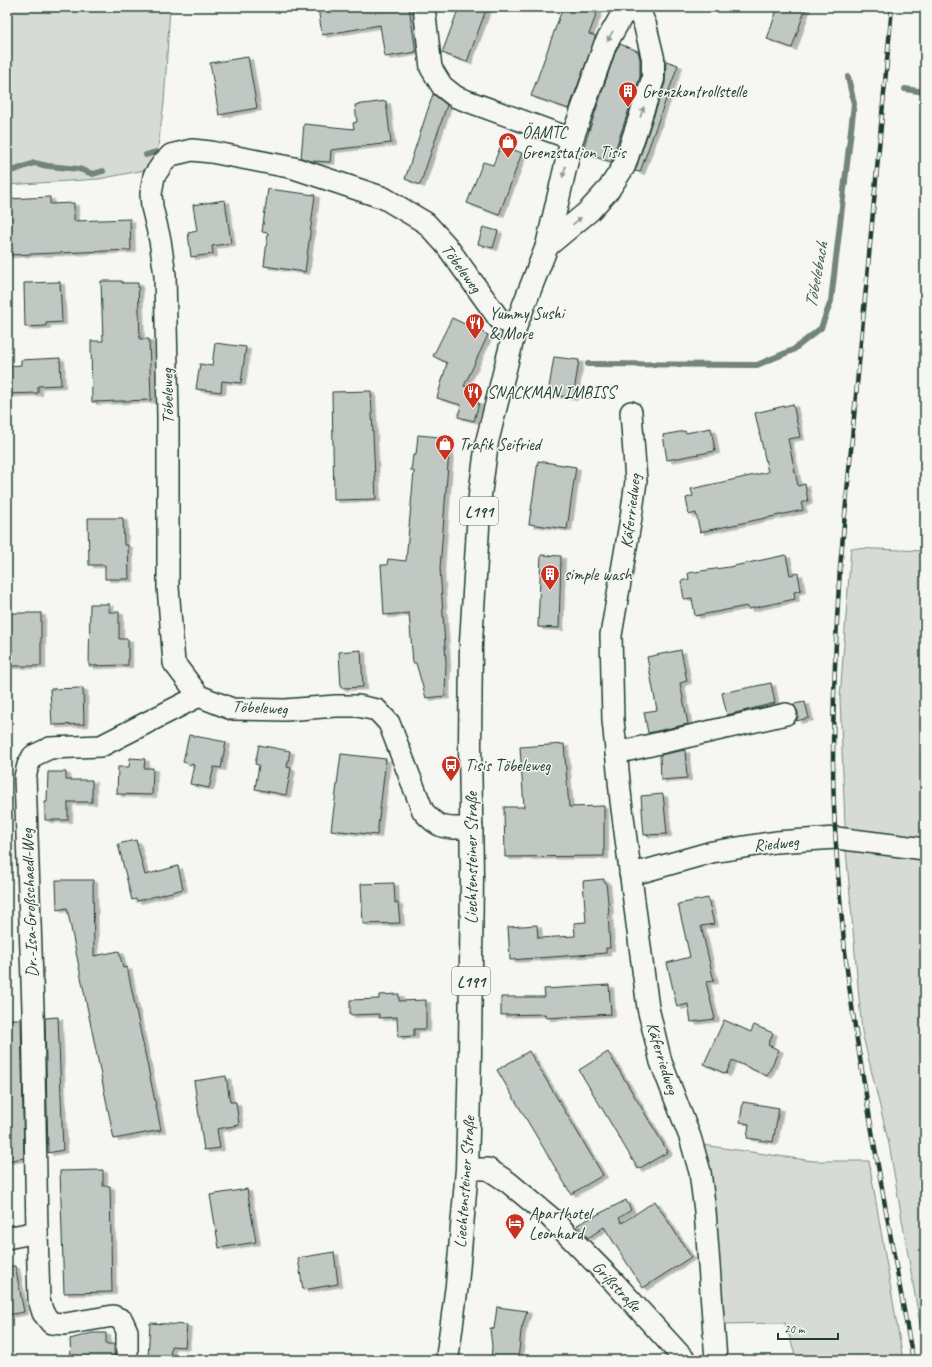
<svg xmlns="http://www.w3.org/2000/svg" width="932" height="1367" viewBox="0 0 932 1367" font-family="Caveat,sans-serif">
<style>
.green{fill:#d6dbd6;stroke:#7a8c85}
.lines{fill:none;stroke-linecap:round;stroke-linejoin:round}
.stream{stroke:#72847d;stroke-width:6}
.building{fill:#c1c8c3;stroke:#1f3d34;filter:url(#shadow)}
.minor-casing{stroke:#1f3d34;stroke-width:24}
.major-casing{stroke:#1f3d34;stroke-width:25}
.minor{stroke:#f6f6f2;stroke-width:21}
.major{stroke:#f6f6f2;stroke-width:22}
.rail-casing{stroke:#1f3d34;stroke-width:4.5}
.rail{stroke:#f6f6f2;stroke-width:3;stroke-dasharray:9;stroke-linecap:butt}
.oneway{fill:#8a9a93}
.labels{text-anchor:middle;stroke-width:3;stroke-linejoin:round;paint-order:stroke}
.shield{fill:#f6f6f2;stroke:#60746d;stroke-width:1}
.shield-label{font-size:16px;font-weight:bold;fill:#1f3d34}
.poi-label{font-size:17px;fill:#1f3d34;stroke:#f6f6f2;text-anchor:start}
.street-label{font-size:17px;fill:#1f3d34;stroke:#f6f6f2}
.water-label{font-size:18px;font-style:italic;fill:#425a52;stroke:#f6f6f2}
</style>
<defs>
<filter id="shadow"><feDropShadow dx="4.5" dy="2.5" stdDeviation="0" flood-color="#0004"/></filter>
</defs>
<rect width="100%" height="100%" fill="#f6f6f2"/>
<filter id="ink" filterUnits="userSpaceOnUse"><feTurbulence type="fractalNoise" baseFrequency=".025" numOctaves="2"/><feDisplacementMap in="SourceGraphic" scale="8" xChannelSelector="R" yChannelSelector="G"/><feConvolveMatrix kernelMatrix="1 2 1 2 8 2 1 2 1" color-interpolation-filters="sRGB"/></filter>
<g filter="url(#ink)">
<g class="green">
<path d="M7,7h163l-6,96 -9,65 -56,11 -92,6z"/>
<path d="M851,548l74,3v802l-36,-209 -27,-112 -16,-182 -6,-152z"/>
<path d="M703,1145l110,16h56l34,199h-106l-12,-37 -67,1z"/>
</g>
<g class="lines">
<g class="stream">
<path d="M905,89l20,3"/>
<path d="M146,155l10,-3"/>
<path d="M7,170h8l19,-7 14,3 31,3 14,5 10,-3"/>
<path d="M588,364l169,1 36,-15 28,-22 10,-27 23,-197 -6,-27"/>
</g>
</g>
<g class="building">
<path d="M318,7h91l7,45 -31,5 -5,-32 -58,10z"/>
<path d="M459,7h28l-20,55 -25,-9z"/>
<path d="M563,7h36l-10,27 7,2 -27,73 -38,-13z"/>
<path d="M778,7h28l-14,41 -25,-9z"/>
<path d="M620,44l18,7 2,8v18l-29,85 -29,-10 34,-102z"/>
<path d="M248,57l9,51 -38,7 -9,-52z"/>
<path d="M666,61l12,4 -38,107 -5,-1 30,-88z"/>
<path d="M433,94l14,11 -27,80 -15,-6z"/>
<path d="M386,101l5,42 -60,7 -1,12 -19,-1 -10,-3 3,-34 50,5 -1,-6 4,-1 -2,-17z"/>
<path d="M501,145l21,8 -23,62 -32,-12 16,-41 10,3z"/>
<path d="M268,189l47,6 -10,77 -41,-6 4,-33 -6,-1z"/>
<path d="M50,197v7l24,-1v18l56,-2 1,31 -124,5v-56z"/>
<path d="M225,200l6,43 -19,3 1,8 -22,3 -3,-24 9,-2 -4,-26z"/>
<path d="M483,227l15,4 -5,17 -15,-4z"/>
<path d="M101,281h21v2h16l2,56h9l2,61 -59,2 -1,-61h12z"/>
<path d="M60,282l2,40 -16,1v3l-21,1 -1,-44z"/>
<path d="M452,318l36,17 -24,51 10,3 -3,11 8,3 -5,18 -16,-4 3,-12 -24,-7 10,-35 -14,-7z"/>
<path d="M215,343l31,4 -5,36 -19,-2 -1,11 -25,-3 4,-25 12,2z"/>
<path d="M554,357l25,3 -6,38 -25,-4z"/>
<path d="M60,358l1,27 -23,1v7l-31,1v-28l14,-1v-5z"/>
<path d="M371,391l5,108 -42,1 -2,-108z"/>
<path d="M793,404l7,33 -12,2 10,47 7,-2 3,17 -7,2 2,7 -103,22 -4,-19 -7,2 -3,-17 7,-2 -2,-7 77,-17 -13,-59z"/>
<path d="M711,428l4,23 -48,9 -4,-25 22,-4 1,2z"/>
<path d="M418,435l32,3 -10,130 6,94 -1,34 -19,2 -10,-35h-3l-4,-50 -25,2 -3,-50h6l1,-6 18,2 8,-90h-3l2,-16h3z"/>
<path d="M538,461l38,6 -9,62 -38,-5z"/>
<path d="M88,518h35l1,27h4l1,34h-24v-14h-16z"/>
<path d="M541,555l20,1 -2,72 -21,-1z"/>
<path d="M786,555l4,20 8,-2 3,17 -7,2 1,7 -47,10 -1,-3 -52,10 -3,-18 -8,1 -3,-18 8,-2 -1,-6 41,-6z"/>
<path d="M90,604h19v8h10v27h9v26l-39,1z"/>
<rect x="7" y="613" width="34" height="53"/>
<path d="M361,650l2,37 -22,1 -2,-36z"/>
<path d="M681,650l6,31 -7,2 8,41 -40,9 -4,-21 13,-2 -10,-53z"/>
<path d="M771,683l4,20 -48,12 -5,-22z"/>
<path d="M83,688l1,36 -32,1 -2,-36z"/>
<path d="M805,702l4,16 -13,3 2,-4v-5l-5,-8z"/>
<path d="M189,735l37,7 -5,26 -7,-1 -5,21 -19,-4 4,-19 -11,-3z"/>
<path d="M564,744l5,63 35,-1v50l-99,1 -1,-50h20l-4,-60z"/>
<path d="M259,745l31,6 -3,16 4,1 -5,27 -31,-6 4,-24 -4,-1z"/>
<path d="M685,750l2,28 -26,2 -1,-25z"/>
<path d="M341,754l45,5 -9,76 -46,-5z"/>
<path d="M130,758l15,1 -1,9h9l-1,27 -35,-1 1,-27h11z"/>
<path d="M48,772h18v8h26v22h-24v18h-23v-18h2z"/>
<path d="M663,794l4,40 -23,1 -3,-39z"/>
<path d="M136,840l9,35 33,-9 5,23 -46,12 -1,-2 -4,1 -14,-56z"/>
<path d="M604,879v3h2l3,30h-1l2,36h-4v5l-96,7 -2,-33 29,-2 1,13 37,-2 -1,-13 12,-1 -3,-41z"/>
<path d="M56,880h37l1,76 25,-5 4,17 4,-1 34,163 -47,9 -47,-231 -10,2z"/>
<path d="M394,883l1,20h3l2,20 -37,1 -2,-40z"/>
<path d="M708,898l6,26 -13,2 13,55 -8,1 9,37 -24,3 -3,-18 -11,3 -10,-44 23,-6 -12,-53z"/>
<path d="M609,985l2,29 -65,4 -1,-4 -44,1v-18h44l-1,-8z"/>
<path d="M399,994v7l27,-1v29h-12v7l-16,1 -1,-20 -18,1v-4l-29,1v-15l29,-1v-4z"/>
<path d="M58,1017l5,133 -15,3 -3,-135z"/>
<path d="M7,1019h14l3,139 -17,3z"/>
<path d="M724,1020l27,12 3,-7 19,8 -5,12 11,5 -12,26 -35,-16 -6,14 -22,-10z"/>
<path d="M529,1051l74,124 -32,19 -74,-124z"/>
<path d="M608,1052l60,100 -30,17 -59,-99z"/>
<path d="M226,1076l4,26h6l3,23 -22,4 3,19 -16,2 -10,-69z"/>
<path d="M743,1102l36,6 -6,34 -26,-4 2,-14 -9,-2z"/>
<path d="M103,1170v16h7l2,106 -48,1 -4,-122z"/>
<path d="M247,1189l9,53 -37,6 -9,-53z"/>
<path d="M626,1200l5,10 -12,8 3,5 33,-22 36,56 -48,31 -39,-61 -16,11 -11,-13z"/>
<path d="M334,1252l4,32 -35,6 -5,-32z"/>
<path d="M7,1266h8l9,46 -17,3z"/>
<path d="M497,1307l30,4 -6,20 -3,29h-27l1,-14 -2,-18 4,1z"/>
<path d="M150,1323l37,2 -2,22 -14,-1 -1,13 -22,-1z"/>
<path d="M92,1333h14v11h8v16h-43l-1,-21z"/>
</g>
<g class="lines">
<defs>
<g id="minor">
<path d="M424,7l7,61 11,18 14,11 116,42"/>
<path d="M631,412l5,69 -5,37 -20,117 2,85 8,81 27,207 13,54 29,75 10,35 5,39 11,149"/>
<path d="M616,753l170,-39"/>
<path d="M472,828c-24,0 -32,3 -49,-17l-34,-88 -12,-13 -19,-4h-22l-51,4 -53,-1 -33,-13 -25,-33 -6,-76v-171l-3,-141 -5,-35 -8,-33 -1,-13 3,-18 9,-13 8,-8 21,-5 19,2 83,16 90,30 42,25 20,22 53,74 17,6"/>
<path d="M630,873l15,-2 67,-19 64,-10 60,-4 89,11"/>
<path d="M467,1169h21l20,13 41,34 64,65 72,79"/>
<path d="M37,1232l2,68 4,13 8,10 14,1 48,-8 9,4 5,11v29"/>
<path d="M7,1238l30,-6 -4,-223 -8,-232 3,-12 5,-9 17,-8 51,-2 98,-50"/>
</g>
<g id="major">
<path d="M547,246l42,-35 20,-22 15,-23 29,-87v-21l-8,-33 -8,-18"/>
<path d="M447,1360l10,-75 10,-116 3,-116 2,-178 -2,-130 1,-103 9,-147 7,-53 29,-117 31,-79 25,-107 33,-94 17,-30 13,-8"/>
</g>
</defs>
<use href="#minor" class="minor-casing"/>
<use href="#major" class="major-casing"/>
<use href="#minor" class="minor"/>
<use href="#major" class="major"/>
<defs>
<path id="rail" d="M892,7l-52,561c-4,64 -7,128 -7,193 0,59 5,120 11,180 5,56 15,111 24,166 14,85 30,169 45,253"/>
</defs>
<use href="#rail" class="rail-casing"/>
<use href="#rail" class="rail"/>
</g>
<defs><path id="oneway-solid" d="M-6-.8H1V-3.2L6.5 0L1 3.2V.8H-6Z"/></defs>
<g class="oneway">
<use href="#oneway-solid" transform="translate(610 36) rotate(120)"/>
<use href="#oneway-solid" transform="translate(642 112) rotate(-71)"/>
<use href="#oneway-solid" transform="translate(564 172) rotate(104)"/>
<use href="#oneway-solid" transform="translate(577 221) rotate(-40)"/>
</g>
</g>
<defs>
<symbol id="building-pin" viewBox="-11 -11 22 30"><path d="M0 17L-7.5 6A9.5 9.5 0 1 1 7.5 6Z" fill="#c8321e" stroke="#f6f6f2"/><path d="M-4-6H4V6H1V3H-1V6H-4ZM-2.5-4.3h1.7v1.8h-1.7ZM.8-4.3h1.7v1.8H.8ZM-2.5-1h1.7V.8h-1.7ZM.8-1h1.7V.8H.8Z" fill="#fff"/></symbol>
<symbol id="shop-pin" viewBox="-11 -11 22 30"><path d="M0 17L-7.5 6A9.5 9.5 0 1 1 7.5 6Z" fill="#c8321e" stroke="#f6f6f2"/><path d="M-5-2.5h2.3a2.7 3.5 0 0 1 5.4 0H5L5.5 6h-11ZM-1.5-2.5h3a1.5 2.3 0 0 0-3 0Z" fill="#fff"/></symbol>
<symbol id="restaurant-pin" viewBox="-11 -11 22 30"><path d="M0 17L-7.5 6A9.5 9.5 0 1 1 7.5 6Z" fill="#c8321e" stroke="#f6f6f2"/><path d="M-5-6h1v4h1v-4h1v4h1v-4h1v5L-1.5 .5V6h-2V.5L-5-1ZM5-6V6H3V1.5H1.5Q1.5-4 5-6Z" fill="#fff"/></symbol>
<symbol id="bus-pin" viewBox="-11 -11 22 30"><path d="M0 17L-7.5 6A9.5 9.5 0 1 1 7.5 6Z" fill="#c8321e" stroke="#f6f6f2"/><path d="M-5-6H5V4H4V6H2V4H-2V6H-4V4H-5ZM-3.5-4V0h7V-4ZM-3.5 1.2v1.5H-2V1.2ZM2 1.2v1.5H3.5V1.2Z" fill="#fff"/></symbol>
<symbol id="hotel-pin" viewBox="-11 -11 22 30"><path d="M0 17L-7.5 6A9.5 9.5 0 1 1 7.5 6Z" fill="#c8321e" stroke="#f6f6f2"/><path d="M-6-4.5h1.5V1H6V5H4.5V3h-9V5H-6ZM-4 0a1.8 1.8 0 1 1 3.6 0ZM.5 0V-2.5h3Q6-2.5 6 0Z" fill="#fff"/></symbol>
</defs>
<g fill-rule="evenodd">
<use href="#building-pin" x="617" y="80" width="22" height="30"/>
<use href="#shop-pin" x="497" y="131" width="22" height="30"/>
<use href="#restaurant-pin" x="464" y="312" width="22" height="30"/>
<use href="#restaurant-pin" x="462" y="381" width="22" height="30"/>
<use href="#shop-pin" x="434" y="433" width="22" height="30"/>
<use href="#building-pin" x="539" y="563" width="22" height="30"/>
<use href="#bus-pin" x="440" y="754" width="22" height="30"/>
<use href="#hotel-pin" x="504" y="1212" width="22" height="30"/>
</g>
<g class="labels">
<g class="shield">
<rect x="460" y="497" width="38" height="28" rx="3"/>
<rect x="452" y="967" width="38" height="28" rx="3"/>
</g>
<g class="shield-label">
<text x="479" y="517">L191</text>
<text x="471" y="987">L191</text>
</g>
<g class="poi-label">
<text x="642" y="97">Grenzkontrollstelle</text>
<text x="522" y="138">ÖAMTC<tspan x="522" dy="20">Grenzstation Tisis</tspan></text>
<text x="489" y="319">Yummy Sushi<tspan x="489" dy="20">&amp; More</tspan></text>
<text x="487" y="398">SNACKMAN IMBISS</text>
<text x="459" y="450">Trafik Seifried</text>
<text x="564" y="580">simple wash</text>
<text x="465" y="771">Tisis Töbeleweg</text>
<text x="529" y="1219">Aparthotel<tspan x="529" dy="20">Leonhard</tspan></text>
</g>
<g class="street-label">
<text transform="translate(462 268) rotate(54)" y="6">Töbeleweg</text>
<text transform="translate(167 396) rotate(-91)" y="6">Töbeleweg</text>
<text transform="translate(630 511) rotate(-83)" y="6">Käferriedweg</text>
<text transform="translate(260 707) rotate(3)" y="6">Töbeleweg</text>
<text transform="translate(776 843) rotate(-6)" y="6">Riedweg</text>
<text transform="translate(471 858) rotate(-90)" y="6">Liechtensteiner Straße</text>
<text transform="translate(29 903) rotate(-92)" y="6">Dr.-Isa-Großschaedl-Weg</text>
<text transform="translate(663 1058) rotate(73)" y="6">Käferriedweg</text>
<text transform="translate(464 1182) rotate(-86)" y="6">Liechtensteiner Straße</text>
<text transform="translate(617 1286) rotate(47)" y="6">Grißstraße</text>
</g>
<g class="water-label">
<text transform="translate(816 275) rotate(-80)" y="6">Töbelebach</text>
</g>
</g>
<rect width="932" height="1367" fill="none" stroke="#f6f6f2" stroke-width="24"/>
<rect x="12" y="12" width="908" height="1343" fill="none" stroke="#1f3d34" stroke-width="1.5" filter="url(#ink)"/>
<path d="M778 1333v6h60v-6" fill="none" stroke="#1f3d34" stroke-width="2"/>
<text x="784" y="1333" font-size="12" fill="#1f3d34" stroke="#f6f6f2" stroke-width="3" paint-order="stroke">20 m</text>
</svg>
